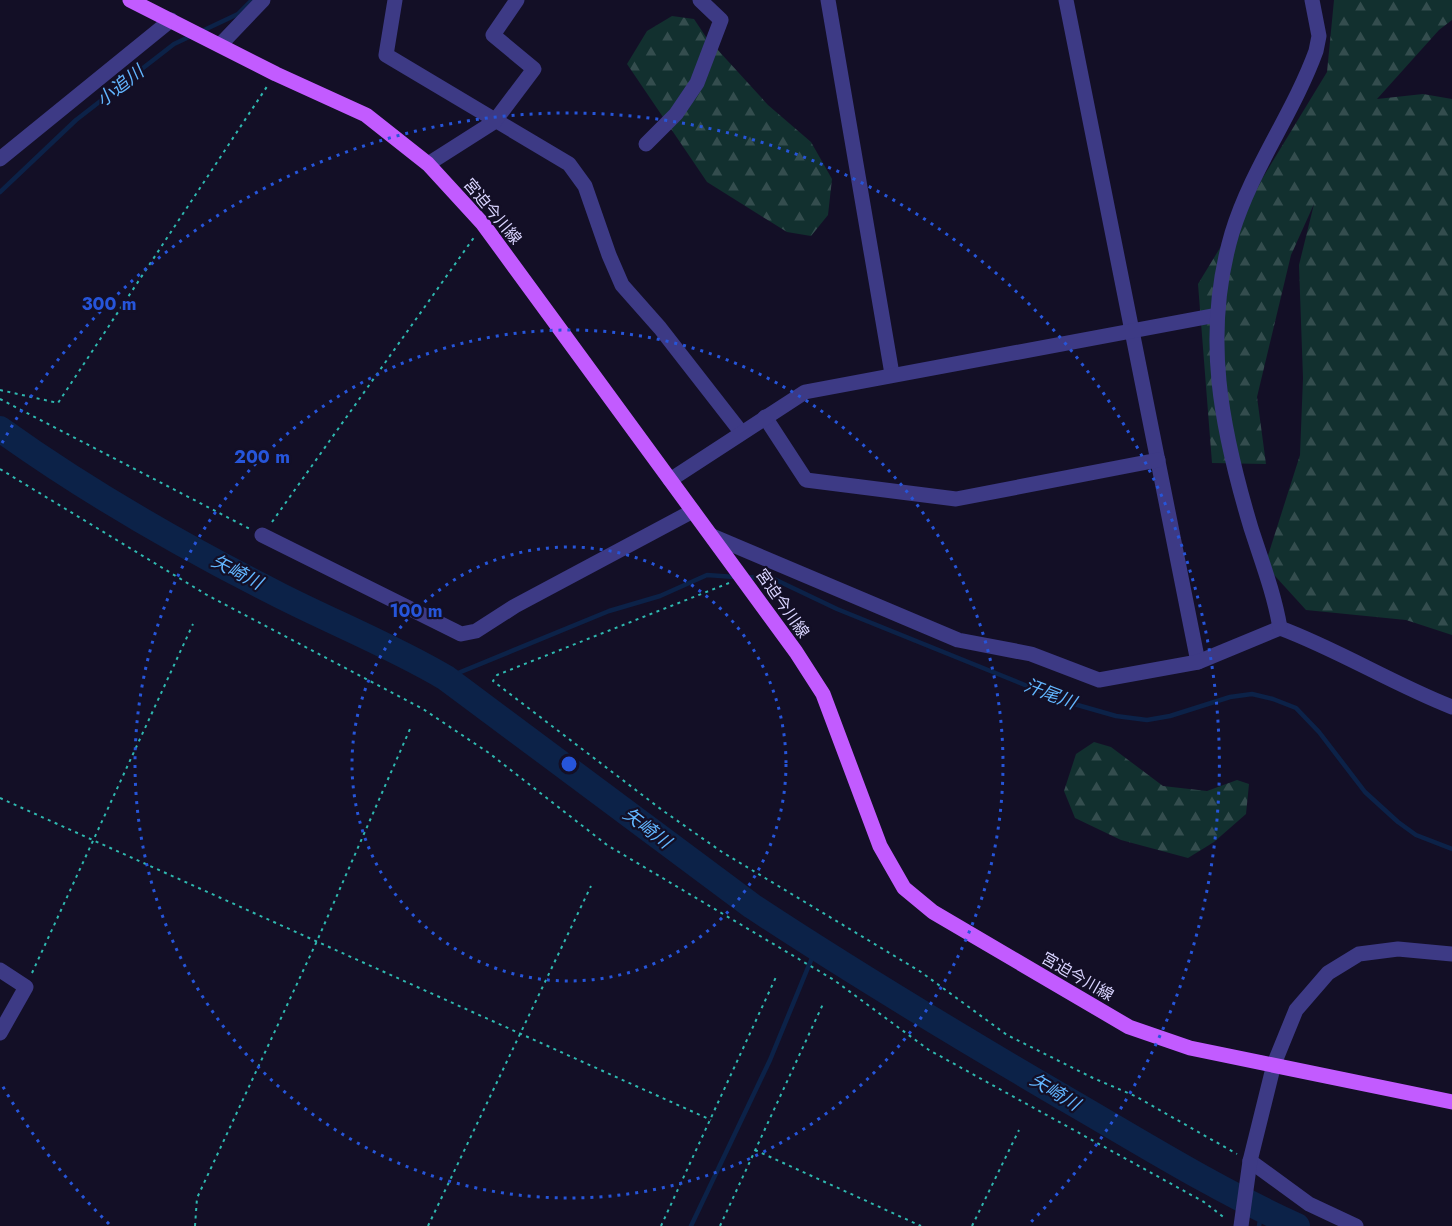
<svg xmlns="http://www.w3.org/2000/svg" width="1452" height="1226" viewBox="0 0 1452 1226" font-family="Jost,'Noto Sans JP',sans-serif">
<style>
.forest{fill:url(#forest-firs)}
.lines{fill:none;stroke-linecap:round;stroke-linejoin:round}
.stream{stroke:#0c2248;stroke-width:4.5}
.river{stroke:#0c2248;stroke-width:26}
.path{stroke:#2fb8b0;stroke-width:2;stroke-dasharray:3 4.5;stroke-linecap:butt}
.minor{stroke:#3d3a85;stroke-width:15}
.major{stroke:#c25bff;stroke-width:15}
.ring{fill:none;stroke:#2655da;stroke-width:3;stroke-dasharray:3 6}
.labels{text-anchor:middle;stroke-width:4.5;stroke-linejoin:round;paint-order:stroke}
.street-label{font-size:16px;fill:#d9d4ff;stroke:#130f26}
.water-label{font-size:18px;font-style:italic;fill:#62b6ff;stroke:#130f26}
.centre{fill:#2655da;stroke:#130f26;stroke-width:3}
.ring-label{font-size:18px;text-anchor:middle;font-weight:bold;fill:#2655da;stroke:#130f26;stroke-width:4.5;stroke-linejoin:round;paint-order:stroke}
</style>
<defs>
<pattern id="forest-firs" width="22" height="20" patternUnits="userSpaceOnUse" patternTransform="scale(1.5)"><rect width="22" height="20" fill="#12302f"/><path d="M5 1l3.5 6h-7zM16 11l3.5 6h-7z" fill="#344d4e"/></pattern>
</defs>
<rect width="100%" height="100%" fill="#130f26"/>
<g class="forest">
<path d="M1334,0h118v20l-13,10 -62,69 46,-5 29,5v536l-46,-15 -100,-10 -41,-45 35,-110 3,-77 -4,-113 15,-61 -23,51 -34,142 9,67 -54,-1 -14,-179 129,-212z"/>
<path d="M672,16l22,3 12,18 62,68 43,37 21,37 -4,36 -17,21 -24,-4 -80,-50 -80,-118 20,-33z"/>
<path d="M1094,742l17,5 52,39 44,5 30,-11 12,4 -3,30 -32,28 -26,16 -67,-18 -46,-22 -11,-27 12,-37z"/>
</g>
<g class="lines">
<g class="stream">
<path d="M202,31l36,-17 14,-14"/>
<path d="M0,192l76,-72 98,-76 17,-8"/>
<path d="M747,577l27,2 63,30 230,93 49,14 31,4 23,-4 60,-19 22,-3 21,5 23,9 23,24 46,60 33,30 18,13 36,14"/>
<path d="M446,678l163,-67 51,-15 47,-21 28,2"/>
<path d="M691,1226l79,-166 46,-112"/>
<path d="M1259,1226l3,-16"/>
</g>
<path class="river" d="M0,429c88,63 182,117 279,166 55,28 113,51 167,83l306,228c103,68 208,131 314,193 76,44 151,91 231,127"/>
<g class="path">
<path d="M0,390l58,13 210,-318"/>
<path d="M0,399l250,130"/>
<path d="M0,469l207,126 216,114 66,44 118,92 227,135 95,70 275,152 22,17"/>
<path d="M272,522l203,-286"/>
<path d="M729,583l-232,92 -4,6 169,129 60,42 199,120 86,63 86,43 42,18 102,58"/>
<path d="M0,798l711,322"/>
<path d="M32,973l161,-349"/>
<path d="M755,1150l166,76"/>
<path d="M195,1226l2,-28 120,-257 93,-212"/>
<path d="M428,1226l163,-340"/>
<path d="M661,1226l115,-249"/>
<path d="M720,1226l103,-222"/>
<path d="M972,1226l47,-96"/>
</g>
<g class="minor">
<path d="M395,0l-9,55 183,109 16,22 24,69 13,30 38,43 81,104"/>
<path d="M828,0l64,374"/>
<path d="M1066,0l132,662"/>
<path d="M220,45l43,-45"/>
<path d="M646,144l30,-30 21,-31 24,-63 -21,-20"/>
<path d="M0,159l171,-139"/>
<path d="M428,164l66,-42 40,-53 -41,-34 24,-35"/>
<path d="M765,417l41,63 150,19 202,-39"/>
<path d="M670,480l135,-88 412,-77"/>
<path d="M262,535l199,99 15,-3 39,-25 178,-95"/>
<path d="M712,536l246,104 73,14 68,26 99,-18 82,-34c59,22 113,56 172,79"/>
<path d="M1280,628c-6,-35 -18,-66 -29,-100 -30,-100 -49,-193 -19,-295 20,-65 61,-119 84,-182l3,-15 -7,-36"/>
<path d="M0,970l26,17 -26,46"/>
<path d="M1250,1161l59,43 47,22"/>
<path d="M1241,1226l9,-65 24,-97 22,-54 32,-37 31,-19 39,-5 54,5"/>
</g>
<path class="major" d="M130,0l146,74 90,41 62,49 55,60 313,428 27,42 57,152 24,42 29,24 196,115 61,21 262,54"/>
</g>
<g class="ring">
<circle cx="569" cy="764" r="217"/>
<circle cx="569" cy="764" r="434"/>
<path d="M109 1224A651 651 0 0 1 2 1085M2 443A651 651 0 1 1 1029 1224"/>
</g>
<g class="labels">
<g class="street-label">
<text transform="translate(493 211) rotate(50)" y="6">宮迫今川線</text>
<text transform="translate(783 603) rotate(55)" y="6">宮迫今川線</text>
<text transform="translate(1078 976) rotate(30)" y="6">宮迫今川線</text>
</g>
<g class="water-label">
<text transform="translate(120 86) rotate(-38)" y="6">小追川</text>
<text transform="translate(237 572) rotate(27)" y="6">矢崎川</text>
<text transform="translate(1050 694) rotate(21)" y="6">汗尾川</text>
<text transform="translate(647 828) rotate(37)" y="6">矢崎川</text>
<text transform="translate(1055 1092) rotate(31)" y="6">矢崎川</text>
</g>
</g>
<circle cx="569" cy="764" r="9" class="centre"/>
<g class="ring-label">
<text x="109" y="310">300 m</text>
<text x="262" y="463">200 m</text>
<text x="416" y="617">100 m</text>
</g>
</svg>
